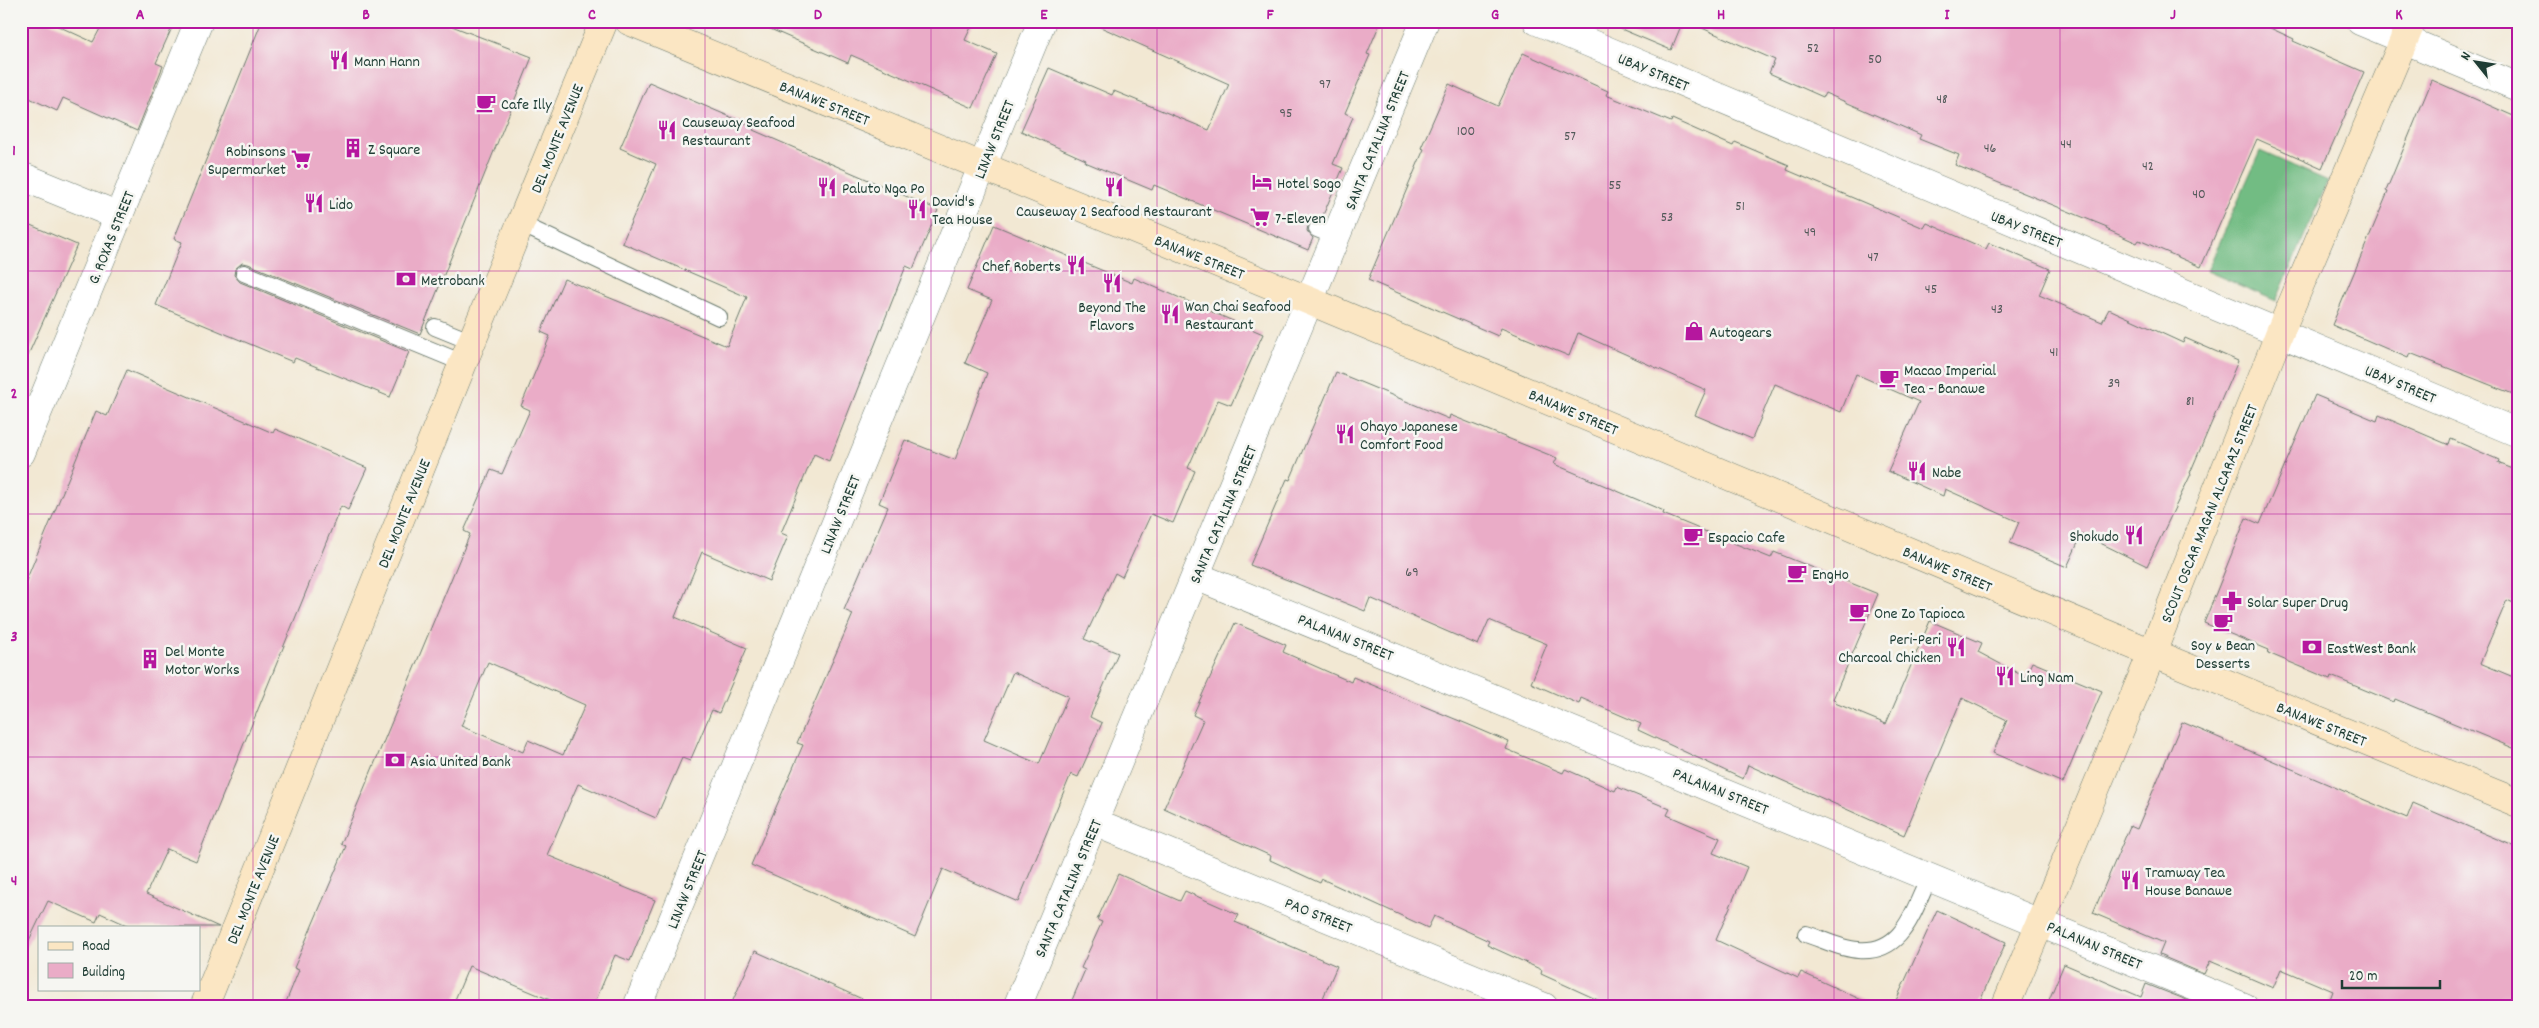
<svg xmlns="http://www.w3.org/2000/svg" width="2539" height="1028" viewBox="0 0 2539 1028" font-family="Dekko,sans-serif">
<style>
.forest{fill:#72bc83;stroke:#487c5c}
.building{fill:#eaacc7;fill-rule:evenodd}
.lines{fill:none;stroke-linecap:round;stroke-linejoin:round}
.lane-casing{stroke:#69796c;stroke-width:18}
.street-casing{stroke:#69796c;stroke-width:29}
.secondary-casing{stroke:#69796c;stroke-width:29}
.lane{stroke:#fff;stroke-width:16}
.street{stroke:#fff;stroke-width:28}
.secondary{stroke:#fbe6c3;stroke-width:28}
.grid{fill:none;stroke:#b5179e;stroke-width:1;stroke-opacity:0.55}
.labels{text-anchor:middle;stroke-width:5;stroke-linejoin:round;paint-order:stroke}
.number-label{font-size:14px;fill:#525959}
.poi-label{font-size:16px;fill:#1f3d34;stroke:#f6f6f2;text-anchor:start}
.street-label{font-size:16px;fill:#1f3d34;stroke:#f6f6f2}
.neatline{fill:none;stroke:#b5179e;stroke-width:2}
.grid-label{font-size:16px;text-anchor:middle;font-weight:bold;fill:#b5179e}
</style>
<rect width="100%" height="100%" fill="#f6f6f2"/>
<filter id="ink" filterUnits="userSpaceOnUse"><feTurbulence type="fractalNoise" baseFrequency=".02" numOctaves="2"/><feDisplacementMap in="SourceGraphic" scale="10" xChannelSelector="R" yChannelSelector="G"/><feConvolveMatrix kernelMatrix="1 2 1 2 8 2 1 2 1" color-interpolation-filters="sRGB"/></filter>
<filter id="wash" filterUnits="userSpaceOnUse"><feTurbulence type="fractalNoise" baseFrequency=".0096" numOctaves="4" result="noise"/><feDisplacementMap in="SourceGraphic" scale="20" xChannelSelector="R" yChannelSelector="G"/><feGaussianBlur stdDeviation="1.12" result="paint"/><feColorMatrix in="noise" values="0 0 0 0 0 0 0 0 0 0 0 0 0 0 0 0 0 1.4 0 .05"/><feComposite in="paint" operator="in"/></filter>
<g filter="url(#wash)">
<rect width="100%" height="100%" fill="#f2e8d3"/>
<path class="forest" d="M2260,151l68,30 -52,120 -69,-30z"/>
<g id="blocks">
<g class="building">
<path d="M21,21h26l46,21 11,-21h71l-19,42 7,3 -26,65 -74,-33 -6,13 -36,-17z"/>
<path d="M262,21h177l93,36 -112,277 -172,-70 -6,-1 -7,6 -1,6 6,7 169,70 -19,45 -95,-39 -2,4 -137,-57 26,-63 -8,-3z"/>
<path d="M752,21h222l-9,19 32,14 -24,54 -122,-53 -3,8z"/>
<path d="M1087,21h294l-14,33 3,1 -25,58 8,4 -20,47 10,4 -22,52 -6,-1 -7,6 -1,6 6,7 -5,12 -154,-65 -2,5 -67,-28 1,-2 -65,-29 28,-63 63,27 2,-4 95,39 20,-46z"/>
<path d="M1602,21h81l-12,29z"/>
<path d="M1686,21h569l39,18 -1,2 71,31 -42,96 -65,-29 -56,128 -62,-27 -2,3 -31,-14 1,-2 -152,-62 4,-10 -40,-16 2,-4 -96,-42 -2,4 -54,-24 6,-13z"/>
<path d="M1523,53l85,38 -2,4 65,27 1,-3 61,27 2,-4 54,23 -2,5 137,58 3,-5 59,26 3,-6 61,26 -11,26 63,27 7,-13 74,34 2,-5 53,23 -48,112 1,1 -44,92 -65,-32 -15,33 -57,-24 9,-21 -74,-33 -2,7 -55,-25 31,-69 -63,-28 -15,38 -66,-28 -23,55 -57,-24 11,-25 -128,-57 -9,23 -68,-28 -3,8 -130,-56 56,-131 -3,-1 28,-64 49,22z"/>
<path d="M2432,80l86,38v278l-108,-43 -2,5 -76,-33 56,-133 -2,-1z"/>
<path d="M649,82l105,45 -1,3 185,80 -25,59 -7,-3 -77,195 -15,-7 -33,79 7,3 -19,45 -67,-29 -27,65 72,31 -28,65 -7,-3 -22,51 -8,-3 -26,60 -78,-34 -31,71 108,45 -25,61 -15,-6 -22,52h-26l-98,-41 -17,41h-168l15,-37 -5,-2 52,-122 -5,-2 129,-310 -6,-3 27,-61 11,4 28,-64 -9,-4 29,-70 -9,-4 23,-53 163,67 20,-49 -125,-54 34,-79 -36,-16zM488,662l97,43 -22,50 -35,-15 -5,12 -62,-26z"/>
<path d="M21,221l56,24 -56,126z"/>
<path d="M994,225l138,58 2,-5 129,56 -32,71 -13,-5 -30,68 7,3 -22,52 -22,-9 -29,63 -7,-4 -31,66 34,14 -28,64 12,6 -24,54 -7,-3 -53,128 -75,-33 -28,68 -164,-72 52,-120 -6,-2 56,-129 -9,-4 44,-103 -9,-4 26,-63 50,20 32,-87 -22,-10 27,-63 -25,-10zM1013,672l55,24 -29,68 -55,-24z"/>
<path d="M127,370l146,63 2,-4 92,39 -19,42 -7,-4 -145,355 -29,-12 -21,45 73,33h-88l-31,-14 -4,9 -48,-21 -27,56v-364l75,-182 11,5z"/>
<path d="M1336,372l113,47 1,-4 107,43 -3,6 110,47 -1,3 63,26 45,18 3,-6 104,42 -45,105 3,1 -1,3 51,21 44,-103 52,22 -4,9 47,25 7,-15 70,29 -39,92 -70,-30 14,-33 -45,-22 -58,137 -156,-70 -5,14 -105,-49 3,-6 -60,-26 -2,6 -48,-21 16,-39 -58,-24 -11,25 -108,-47 -5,13 -115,-46 37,-86 3,1z"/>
<path d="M2315,395l62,26 2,-6 70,30 2,-6 48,21 -1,3 20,8v134l-11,-5 -27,63 38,16v71l-123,-51 -1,3 -63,-26 -1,3 -62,-26 1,-3 -65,-27 42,-105 14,6z"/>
<path d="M1235,623l51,22 -3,7 68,30 2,-5 114,47 42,18 -3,7 57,24 2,-4 50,22 2,-4 53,22 -3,6 53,23 -7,15 34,14 -31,73 82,38 3,-6 76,35h-282l3,-7 -57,-26 1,-4 -55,-25 2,-4 -55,-25 -6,12 -106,-49 -2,4 -50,-23 1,-4 -107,-48 39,-88 -10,-5z"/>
<path d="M2182,722l225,96 6,-15 105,45v145l-6,14h-185l6,-16 -52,-22 -8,19 -63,-27 -6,13 -45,-19 5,-12 -71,-30 37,-87 7,3z"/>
<path d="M1118,874l62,27 5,-10 54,24 -4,7 102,44 -18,41h-250l16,-37 -4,-2 21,-46 -5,-2z"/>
<path d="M1937,910l69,32 -29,65h-84z"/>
<path d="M755,951l125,56h-150z"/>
<path d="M2064,964l77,33 5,-13 46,18 -2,5h-144z"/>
</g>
</g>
</g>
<g filter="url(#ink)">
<use href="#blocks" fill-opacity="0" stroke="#69796c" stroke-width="1"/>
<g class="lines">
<defs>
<g id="lane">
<path d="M521,224l198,93"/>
<path d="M1317,229l20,8"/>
<path d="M244,273l219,90"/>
<path d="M435,327l37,15"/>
<path d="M1806,934c16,5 35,15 52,16 46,4 55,-40 72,-74"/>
</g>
<g id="street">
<path d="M1537,21c327,139 654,274 981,412"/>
<path d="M2360,21l158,66"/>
<path d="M21,176l98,40"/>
<path d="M21,453l178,-432"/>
<path d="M1196,576l1048,431"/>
<path d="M1094,822l450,185"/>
<path d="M637,1007l405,-986"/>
<path d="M1017,1007l408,-986"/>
</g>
<g id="secondary">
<path d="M629,21l681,280 842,352 366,150"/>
<path d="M204,1007l259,-644 141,-342"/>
<path d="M2005,1007l147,-354 128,-321 132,-311"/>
</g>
</defs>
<use href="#lane" class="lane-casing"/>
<use href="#street" class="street-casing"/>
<use href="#secondary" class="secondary-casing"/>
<use href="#lane" class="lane"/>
<use href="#street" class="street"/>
<use href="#secondary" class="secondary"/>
</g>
</g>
<path class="grid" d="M253,21v986M479,21v986M705,21v986M931,21v986M1157,21v986M1382,21v986M1608,21v986M1834,21v986M2060,21v986M2286,21v986M21,271h2497M21,514h2497M21,757h2497"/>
<defs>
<symbol id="restaurant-bare" viewBox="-9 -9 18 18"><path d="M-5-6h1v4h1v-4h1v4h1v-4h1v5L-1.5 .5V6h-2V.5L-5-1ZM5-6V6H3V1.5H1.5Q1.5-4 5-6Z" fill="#b5179e" stroke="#f6f6f2" stroke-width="2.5" paint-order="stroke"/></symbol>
<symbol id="cafe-bare" viewBox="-9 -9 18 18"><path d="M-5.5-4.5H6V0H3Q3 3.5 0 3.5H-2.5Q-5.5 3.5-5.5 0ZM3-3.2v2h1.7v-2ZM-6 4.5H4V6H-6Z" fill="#b5179e" stroke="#f6f6f2" stroke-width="2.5" paint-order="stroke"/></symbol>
<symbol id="building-bare" viewBox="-9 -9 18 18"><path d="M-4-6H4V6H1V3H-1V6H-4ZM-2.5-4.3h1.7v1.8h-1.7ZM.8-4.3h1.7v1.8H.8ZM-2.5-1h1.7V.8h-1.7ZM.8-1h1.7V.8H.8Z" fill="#b5179e" stroke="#f6f6f2" stroke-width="2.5" paint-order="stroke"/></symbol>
<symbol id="supermarket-bare" viewBox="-9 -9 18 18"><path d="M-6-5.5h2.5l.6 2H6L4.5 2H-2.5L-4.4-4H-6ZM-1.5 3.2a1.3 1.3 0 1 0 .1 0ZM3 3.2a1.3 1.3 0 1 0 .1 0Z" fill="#b5179e" stroke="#f6f6f2" stroke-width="2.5" paint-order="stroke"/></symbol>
<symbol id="hotel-bare" viewBox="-9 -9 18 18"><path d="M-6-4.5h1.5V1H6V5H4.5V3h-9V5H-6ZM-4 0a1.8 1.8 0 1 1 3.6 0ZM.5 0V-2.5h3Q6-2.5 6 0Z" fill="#b5179e" stroke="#f6f6f2" stroke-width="2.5" paint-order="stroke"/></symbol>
<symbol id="bank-bare" viewBox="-9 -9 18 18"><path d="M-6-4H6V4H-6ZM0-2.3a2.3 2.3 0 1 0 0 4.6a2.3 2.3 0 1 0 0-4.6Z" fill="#b5179e" stroke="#f6f6f2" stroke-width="2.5" paint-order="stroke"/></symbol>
<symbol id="shop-bare" viewBox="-9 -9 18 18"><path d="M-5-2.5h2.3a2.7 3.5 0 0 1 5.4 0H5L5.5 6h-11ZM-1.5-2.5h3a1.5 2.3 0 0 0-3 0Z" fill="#b5179e" stroke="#f6f6f2" stroke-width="2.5" paint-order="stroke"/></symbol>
<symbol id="pharmacy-bare" viewBox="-9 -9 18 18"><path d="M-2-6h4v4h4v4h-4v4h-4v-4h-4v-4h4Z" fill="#b5179e" stroke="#f6f6f2" stroke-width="2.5" paint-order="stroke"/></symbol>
</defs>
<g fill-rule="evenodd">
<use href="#restaurant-bare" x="325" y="46" width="28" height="28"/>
<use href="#cafe-bare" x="472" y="89" width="28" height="28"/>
<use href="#restaurant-bare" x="653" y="116" width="28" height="28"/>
<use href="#building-bare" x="339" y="134" width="28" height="28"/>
<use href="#supermarket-bare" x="287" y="145" width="28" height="28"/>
<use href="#hotel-bare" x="1248" y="168" width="28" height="28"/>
<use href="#restaurant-bare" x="813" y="173" width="28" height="28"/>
<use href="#restaurant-bare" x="1100" y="173" width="28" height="28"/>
<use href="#restaurant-bare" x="300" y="189" width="28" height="28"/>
<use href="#restaurant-bare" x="903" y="195" width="28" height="28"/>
<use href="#supermarket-bare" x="1246" y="203" width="28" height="28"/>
<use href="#restaurant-bare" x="1062" y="251" width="28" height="28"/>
<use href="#bank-bare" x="392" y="265" width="28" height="28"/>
<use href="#restaurant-bare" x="1098" y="269" width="28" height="28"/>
<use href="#restaurant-bare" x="1156" y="300" width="28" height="28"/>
<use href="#shop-bare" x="1680" y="317" width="28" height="28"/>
<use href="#cafe-bare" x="1875" y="364" width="28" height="28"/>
<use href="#restaurant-bare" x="1331" y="420" width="28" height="28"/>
<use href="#restaurant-bare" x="1903" y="457" width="28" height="28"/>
<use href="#restaurant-bare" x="2120" y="521" width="28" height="28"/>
<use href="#cafe-bare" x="1679" y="522" width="28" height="28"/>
<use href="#cafe-bare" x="1783" y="559" width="28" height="28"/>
<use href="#pharmacy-bare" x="2218" y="587" width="28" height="28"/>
<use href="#cafe-bare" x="1845" y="598" width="28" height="28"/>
<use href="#cafe-bare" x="2209" y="608" width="28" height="28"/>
<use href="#restaurant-bare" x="1942" y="633" width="28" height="28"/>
<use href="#bank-bare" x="2298" y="633" width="28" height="28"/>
<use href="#building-bare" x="136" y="645" width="28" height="28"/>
<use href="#restaurant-bare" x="1991" y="662" width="28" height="28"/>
<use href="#bank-bare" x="381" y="746" width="28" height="28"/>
<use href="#restaurant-bare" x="2116" y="866" width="28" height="28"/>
</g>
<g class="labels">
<g class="number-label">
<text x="1813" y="52">52</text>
<text x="1875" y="63">50</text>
<text x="1325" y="88">97</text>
<text x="1942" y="103">48</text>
<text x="1286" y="117">95</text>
<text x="1466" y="135">100</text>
<text x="1570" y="140">57</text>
<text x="2066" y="148">44</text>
<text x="1990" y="152">46</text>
<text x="2148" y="170">42</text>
<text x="1615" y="189">55</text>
<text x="2199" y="198">40</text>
<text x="1740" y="210">51</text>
<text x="1667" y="221">53</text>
<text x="1810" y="236">49</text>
<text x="1873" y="261">47</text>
<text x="1931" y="293">45</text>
<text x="1997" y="313">43</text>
<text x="2054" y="356">41</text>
<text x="2114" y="387">39</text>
<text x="2190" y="405">81</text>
<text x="1412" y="576">69</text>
</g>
<g class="poi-label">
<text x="354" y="66">Mann Hann</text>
<text x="501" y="109">Cafe Illy</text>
<text x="682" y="127">Causeway Seafood<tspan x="682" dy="18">Restaurant</tspan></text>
<text x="368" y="154">Z Square</text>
<text x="286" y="156" text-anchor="end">Robinsons<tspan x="286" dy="18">Supermarket</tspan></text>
<text x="1277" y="188">Hotel Sogo</text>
<text x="842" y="193">Paluto Nga Po</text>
<text x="932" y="206">David's<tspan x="932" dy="18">Tea House</tspan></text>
<text x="329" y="209">Lido</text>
<text x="1114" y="216" text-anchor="middle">Causeway 2 Seafood Restaurant</text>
<text x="1275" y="223">7-Eleven</text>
<text x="1061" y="271" text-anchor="end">Chef Roberts</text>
<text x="421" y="285">Metrobank</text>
<text x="1185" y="311">Wan Chai Seafood<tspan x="1185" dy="18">Restaurant</tspan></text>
<text x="1112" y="312" text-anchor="middle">Beyond The<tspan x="1112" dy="18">Flavors</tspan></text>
<text x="1709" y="337">Autogears</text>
<text x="1904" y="375">Macao Imperial<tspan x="1904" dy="18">Tea - Banawe</tspan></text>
<text x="1360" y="431">Ohayo Japanese<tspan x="1360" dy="18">Comfort Food</tspan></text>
<text x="1932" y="477">Nabe</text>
<text x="2119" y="541" text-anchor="end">Shokudo</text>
<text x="1708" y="542">Espacio Cafe</text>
<text x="1812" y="579">EngHo</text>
<text x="2247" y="607">Solar Super Drug</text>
<text x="1874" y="618">One Zo Tapioca</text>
<text x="1941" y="644" text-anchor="end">Peri-Peri<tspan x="1941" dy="18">Charcoal Chicken</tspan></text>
<text x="2223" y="650" text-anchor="middle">Soy &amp; Bean<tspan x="2223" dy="18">Desserts</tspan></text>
<text x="2327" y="653">EastWest Bank</text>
<text x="165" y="656">Del Monte<tspan x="165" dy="18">Motor Works</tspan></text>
<text x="2020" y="682">Ling Nam</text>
<text x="410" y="766">Asia United Bank</text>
<text x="2145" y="877">Tramway Tea<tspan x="2145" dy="18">House Banawe</tspan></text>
</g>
<g class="street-label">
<text transform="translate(1654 71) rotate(23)" y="6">UBAY STREET</text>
<text transform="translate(825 102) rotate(22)" y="6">BANAWE STREET</text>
<text transform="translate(556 138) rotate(-68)" y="6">DEL MONTE AVENUE</text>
<text transform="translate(993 139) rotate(-68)" y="6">LINAW STREET</text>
<text transform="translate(1376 140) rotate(-68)" y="6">SANTA CATALINA STREET</text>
<text transform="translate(2027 228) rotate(22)" y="6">UBAY STREET</text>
<text transform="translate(110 237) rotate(-68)" y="6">G. ROXAS STREET</text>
<text transform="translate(1200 256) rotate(22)" y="6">BANAWE STREET</text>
<text transform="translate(2401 383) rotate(23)" y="6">UBAY STREET</text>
<text transform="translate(1574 411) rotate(23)" y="6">BANAWE STREET</text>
<text transform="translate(403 513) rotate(-68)" y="6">DEL MONTE AVENUE</text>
<text transform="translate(2208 513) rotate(-68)" y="6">SCOUT OSCAR MAGAN ALCARAZ STREET</text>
<text transform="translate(839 514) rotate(-68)" y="6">LINAW STREET</text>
<text transform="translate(1222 514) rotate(-67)" y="6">SANTA CATALINA STREET</text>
<text transform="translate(1948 568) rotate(23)" y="6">BANAWE STREET</text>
<text transform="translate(1346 636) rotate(22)" y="6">PALANAN STREET</text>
<text transform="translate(2322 723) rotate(22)" y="6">BANAWE STREET</text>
<text transform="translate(1721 790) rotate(22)" y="6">PALANAN STREET</text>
<text transform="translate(1067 888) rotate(-67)" y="6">SANTA CATALINA STREET</text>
<text transform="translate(252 889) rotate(-68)" y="6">DEL MONTE AVENUE</text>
<text transform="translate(686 889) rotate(-68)" y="6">LINAW STREET</text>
<text transform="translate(1319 914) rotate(22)" y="6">PAO STREET</text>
<text transform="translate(2095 944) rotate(23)" y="6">PALANAN STREET</text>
</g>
</g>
<rect width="2539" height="1028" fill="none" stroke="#f6f6f2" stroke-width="55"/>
<rect x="38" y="926" width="162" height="65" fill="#f6f6f2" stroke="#a0aca6"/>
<rect x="48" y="942" width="25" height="8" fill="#fbe6c3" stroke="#a0aca6"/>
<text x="82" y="950" font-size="15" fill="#1f3d34">Road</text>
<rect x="48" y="963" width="25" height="15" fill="#eaacc7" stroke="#a0aca6"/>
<text x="82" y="976" font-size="15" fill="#1f3d34">Building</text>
<g transform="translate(2476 62) rotate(300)" stroke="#f6f6f2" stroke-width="4" paint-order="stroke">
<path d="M0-4L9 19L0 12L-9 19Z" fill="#1f3d34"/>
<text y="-8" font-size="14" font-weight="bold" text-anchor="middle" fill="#1f3d34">N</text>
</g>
<path d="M2342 980v8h98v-8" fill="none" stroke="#1f3d34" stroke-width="2.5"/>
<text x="2349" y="980" font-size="15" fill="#1f3d34" stroke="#f6f6f2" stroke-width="4" paint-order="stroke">20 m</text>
<rect x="28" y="28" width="2484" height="972" class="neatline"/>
<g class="grid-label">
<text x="140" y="19">A</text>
<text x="366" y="19">B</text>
<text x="592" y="19">C</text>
<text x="818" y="19">D</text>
<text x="1044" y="19">E</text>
<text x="1270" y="19">F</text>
<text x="1495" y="19">G</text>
<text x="1721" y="19">H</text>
<text x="1947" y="19">I</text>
<text x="2173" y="19">J</text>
<text x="2399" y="19">K</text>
<text x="14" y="155">1</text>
<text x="14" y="398">2</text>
<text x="14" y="641">3</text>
<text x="14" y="885">4</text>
</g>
</svg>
